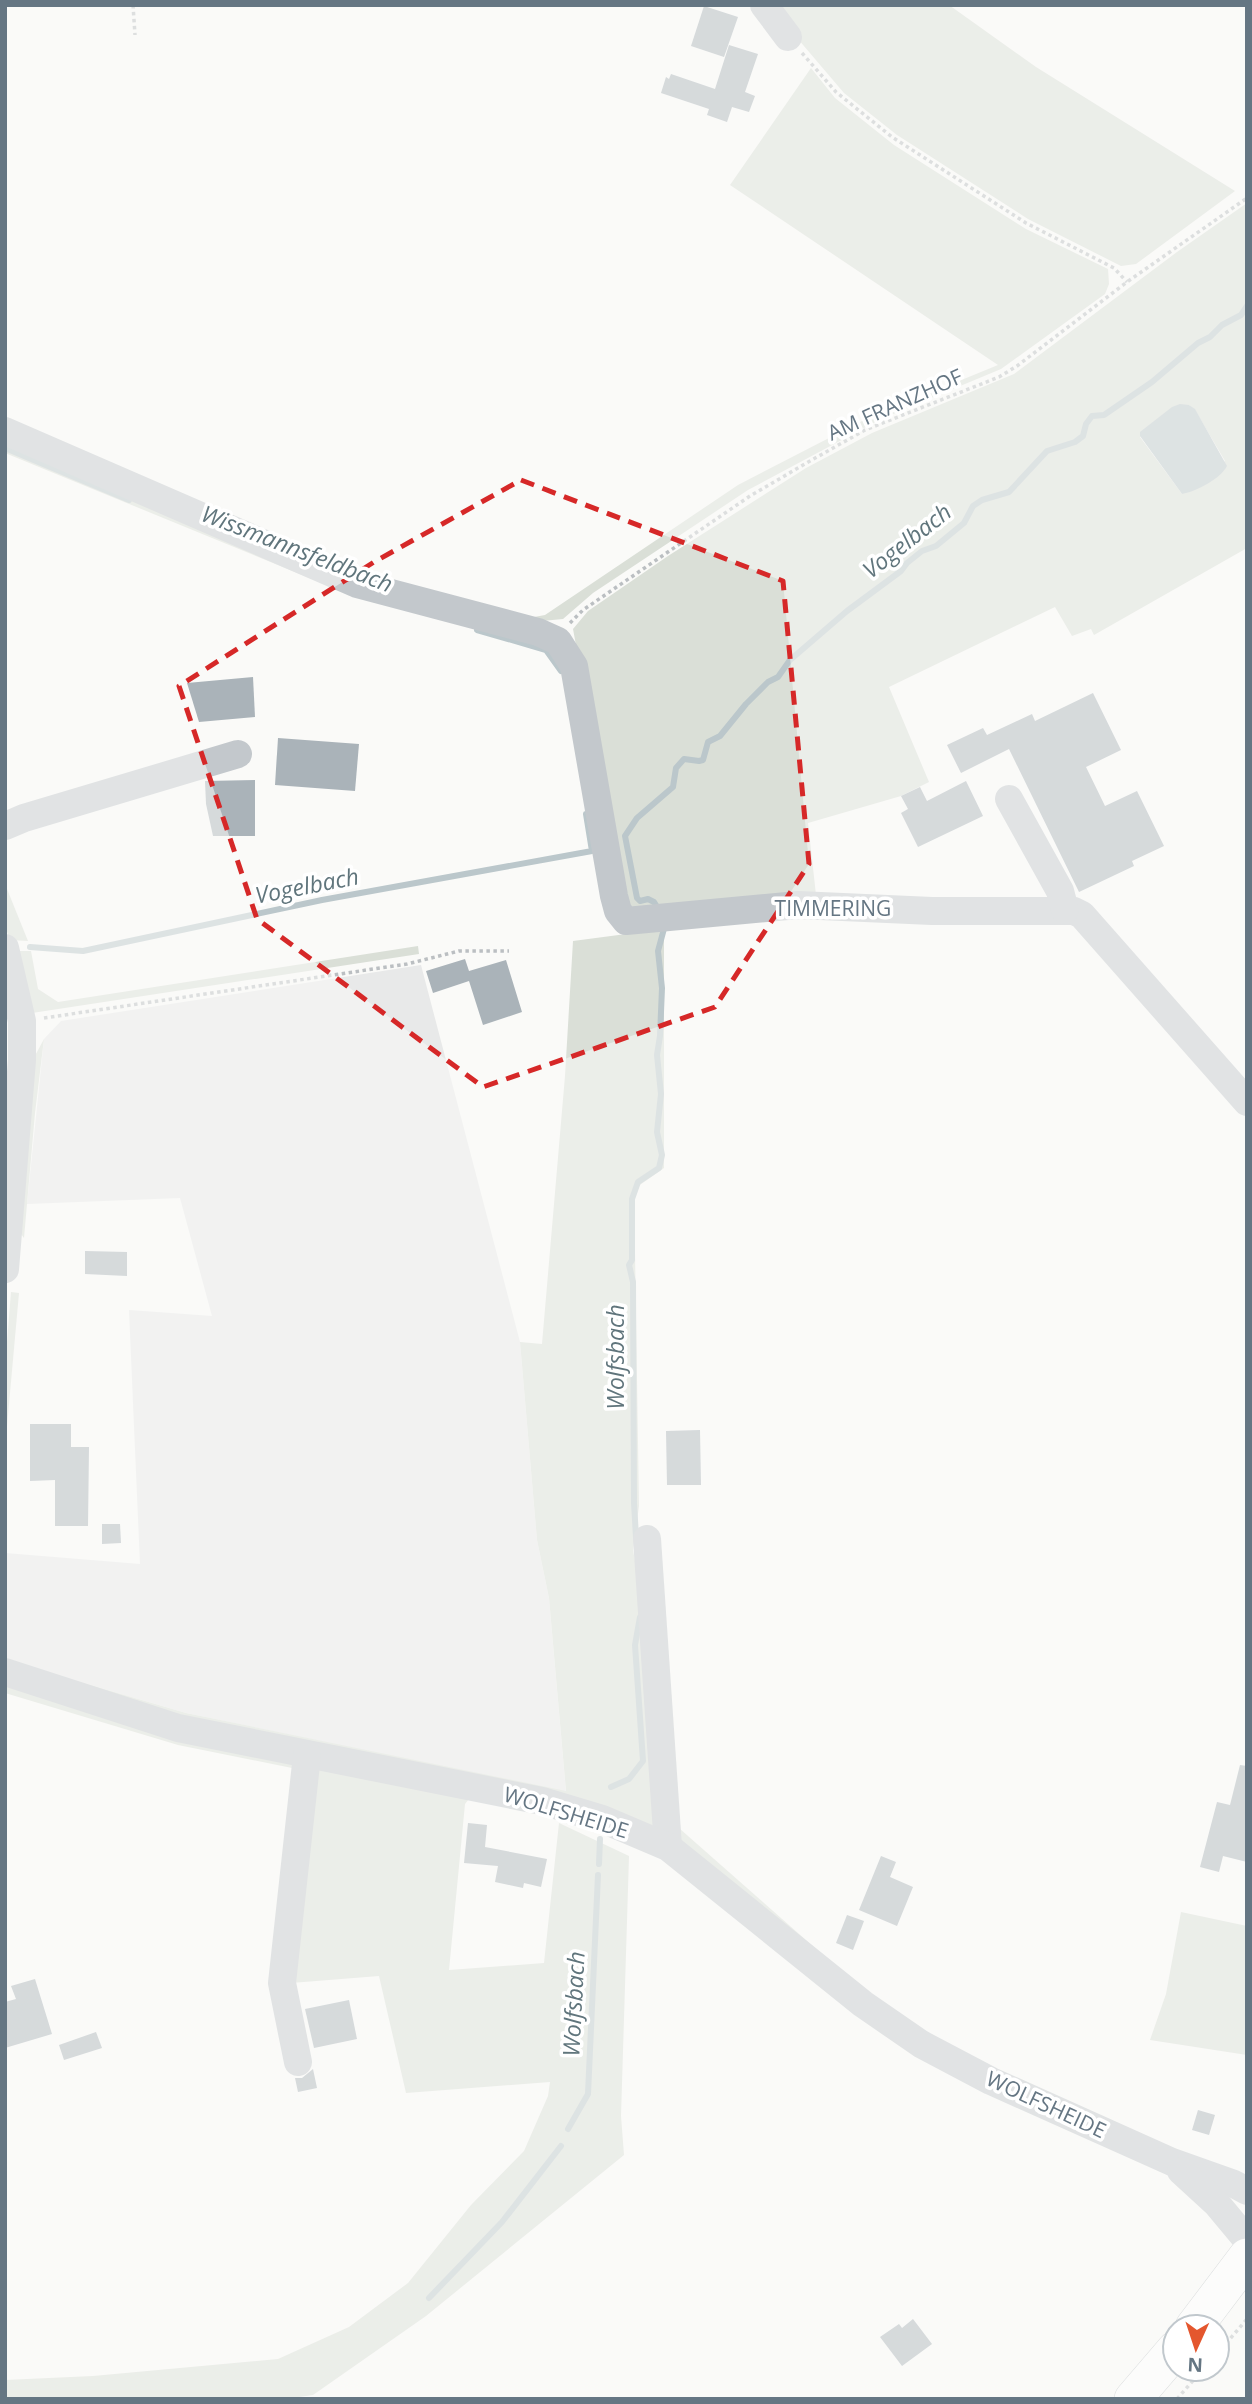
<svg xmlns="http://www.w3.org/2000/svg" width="1252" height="2404" viewBox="0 0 1252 2404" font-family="'Open Sans',sans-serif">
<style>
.built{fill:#e8e9e9}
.green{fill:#dadfd7;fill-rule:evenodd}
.water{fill:#bbc7cb}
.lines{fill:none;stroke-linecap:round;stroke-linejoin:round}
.stream{stroke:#bbc7cb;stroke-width:6}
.building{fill:#aab3b9}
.major-casing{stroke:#b5babe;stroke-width:38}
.path{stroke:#bbbfc2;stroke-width:3.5;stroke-dasharray:3.5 3.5;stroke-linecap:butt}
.minor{stroke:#c3c8cc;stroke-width:28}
.major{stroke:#fff;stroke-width:37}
.marked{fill:none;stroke:#d62828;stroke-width:5;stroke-dasharray:14 9;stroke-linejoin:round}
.labels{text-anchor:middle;stroke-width:7;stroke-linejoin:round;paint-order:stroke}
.street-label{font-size:21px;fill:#657683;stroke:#fff}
.water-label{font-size:23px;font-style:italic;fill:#60757c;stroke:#fff}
</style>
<rect width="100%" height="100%" fill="#fafaf8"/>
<path class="built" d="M421,965l99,377 17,198 12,58 17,194 -380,-79 -181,-53v-107l135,11 -11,-254 83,6 -32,-118 -153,6 17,-165 17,-18z"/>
<g class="green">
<path d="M769,5h180l87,62 199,124 -99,73 -15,2 -93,-47 -131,-84 -53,-42z"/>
<path d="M811,68l24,30 59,47 132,84 82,40 1,15 -4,10 -104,75 -120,50 -133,71 -155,103 -30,26 -21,2 -19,-2 22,-4 193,-130 126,-65 134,-55 -268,-180z"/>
<path d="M1247,203v345l-153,87 -3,-6 -19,7 -17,-29 -166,80 40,95 -28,14 -93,27 8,72 -182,13 -11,-9 -50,-270 15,-18 80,-55 138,-88 66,-35 142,-59 163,-122zM1189,405l6,5 30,51 -43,33 -42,-57z"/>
<path d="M5,440l336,151 -336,-138z"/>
<path d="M5,884l23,57 -18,-1 -5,-14z"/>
<path d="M664,929v239l-30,21 5,317 -6,44 10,56 15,221 -476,-107 -177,-60 181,53 380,78 -17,-193 -12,-58 -17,-198 22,2 23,-268 8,-135z"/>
<path d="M418,946l1,8 -387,59 -19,-62h18l7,38 20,13z"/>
<path d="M44,1039l-9,74 -11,125 -8,-11 14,-162z"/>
<path d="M11,1292l8,1 -14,155v-81z"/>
<path d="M5,1681l291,79 1,9 -119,-24 -173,-52z"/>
<path d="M322,1764l150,31 -7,9 -16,166 95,-7 15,-140 70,33 -8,260 3,39 -198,161 -113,79 -28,4h-280v-19l88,-4 185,-17 71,-32 59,-44 63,-78 53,-54 24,-55 2,-14 -144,11 -27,-117 -88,7 21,-210z"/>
<path d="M671,1821l153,135 -140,-107z"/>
<path d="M1181,1912l66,14v129l-97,-15 16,-46z"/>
</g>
<path class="water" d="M1180,404l9,1 6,4 32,57c-7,13 -30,25 -45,28l-42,-58v-4l32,-25z"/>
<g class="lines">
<g class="stream">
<path d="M5,448l124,52"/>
<path d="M477,630l69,20 15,21"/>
<path d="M659,910l-5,-8 -6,-3 -8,2 -3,-3 -12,-62 12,-18 36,-31 3,-19 8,-9 15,2 4,-1 5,-18 12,-6 26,-32 22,-22 10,-5 12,-17 57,-49 54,-40 6,-8 15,-12 14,-5 28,-23 9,-17 9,-6 27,-8 38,-41 28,-9 8,-6 3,-12 6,-8 12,-1 48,-33 46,-39 12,-6 12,-12 19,-10 6,-9"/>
<path d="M30,947l53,4 239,-51 270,-49 -6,-37"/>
<path d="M636,1537l-2,-34 -1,-221 -4,-17 3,-5v-61l6,-17 21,-14 3,-13 -5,-23 4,-38 -4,-39 3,-19 2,-48 -4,-37 7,-26"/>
<path d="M611,1787l18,-8 14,-18 -8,-116 5,-28"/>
<path d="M599,1864l1,-25"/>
<path d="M568,2129l20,-35 10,-219"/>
<path d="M429,2298l73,-76 59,-76"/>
</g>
</g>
<g class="building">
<path d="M704,6l34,11 -14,40 -33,-11z"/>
<path d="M729,45l29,9 -13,38 10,4 -6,16 -17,-5 -5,15 -20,-7 2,-6 -48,-16 5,-16 3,2 2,-5 44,15z"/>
<path d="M253,677l2,40 -56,5 -12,-39z"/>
<path d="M1093,693l28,57 -35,17 19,39 32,-15 27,55 -32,15 2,5 -55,26 -70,-143 -48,24 -14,-28 36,-17 4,7 45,-21 3,7z"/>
<path d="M278,738l81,6 -4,47 -80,-6z"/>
<path d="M255,780v56h-42l-7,-32 -1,-23z"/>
<path d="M966,781l17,35 -65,31 -17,-34 7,-4 -7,-13 19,-9 7,14z"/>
<path d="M465,959l4,12 37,-11 16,52 -39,13 -14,-44 -36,12 -7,-22z"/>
<path d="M85,1251l42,1v24l-42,-2z"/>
<path d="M30,1424h41v23h18l-1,79h-33v-46l-25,1z"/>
<path d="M700,1430l1,55h-34l-1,-54z"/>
<path d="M102,1524h18l1,19 -19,1z"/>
<path d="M1240,1765l7,1v96l-24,-6 -4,16 -19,-5 17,-65 13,3z"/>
<path d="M468,1823l19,2 -2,22 62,12 -6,28 -17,-4 -1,5 -28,-6 3,-16 -34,-3z"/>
<path d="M881,1856l15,6 -6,15 23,10 -16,39 -38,-16z"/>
<path d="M847,1915l17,6 -11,29 -17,-7z"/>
<path d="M35,1979l17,55 -47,14v-46l11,-3 -5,-13z"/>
<path d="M349,2000l8,39 -43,9 -9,-39z"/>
<path d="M96,2032l6,16 -38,12 -5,-15z"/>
<path d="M313,2069l4,19 -19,4 -3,-14h7z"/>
<path d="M1198,2110l17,5 -6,20 -17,-5z"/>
<path d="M913,2319l19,25 -30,22 -22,-29 19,-13 3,4z"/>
</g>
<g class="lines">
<defs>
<g id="major">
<path d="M1194,2327l53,-70"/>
<path d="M1133,2399l42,-49"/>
</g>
</defs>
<use href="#major" class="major-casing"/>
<g class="path">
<path d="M133,5l2,30"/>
<path d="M802,53l34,39 56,45 134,86 88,45 13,14"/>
<path d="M570,623l13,-13 167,-114 60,-35 55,-31 134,-53 18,-11 110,-84 120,-84"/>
<path d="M44,1018l363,-54 52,-13h50"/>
<path d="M1217,2354l30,-35"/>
<path d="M1177,2399l26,-30"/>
</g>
<g class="minor">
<path d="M764,5l24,32"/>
<path d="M5,431l352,153 181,48 20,9 16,25 40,230 4,15 8,10 172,-16 134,6h142l8,4 165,187"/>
<path d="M1009,799l51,92 5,19"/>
<path d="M5,826l19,-8 214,-64"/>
<path d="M5,948l17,73v39l-17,209"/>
<path d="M647,1539l21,308"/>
<path d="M5,1672l173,56 364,73 60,18 66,28 195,157 58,40 70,37 181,81 62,22 13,7"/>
<path d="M298,2062l-16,-79 25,-228"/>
<path d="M1181,2171l36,33 30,36"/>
</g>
<use href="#major" class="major"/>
</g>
<path d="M0 0H1252V2404H0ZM521,480l262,101 26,283 -94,143 -232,80 -226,-168 -78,-233 195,-124z" fill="#fafaf8" fill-opacity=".55" fill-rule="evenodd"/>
<path class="marked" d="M521,480l262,101 26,283 -94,143 -232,80 -226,-168 -78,-233 195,-124z"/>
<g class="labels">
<g class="street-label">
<text transform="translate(895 405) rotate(-24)" y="7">AM FRANZHOF</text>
<text x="833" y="916">TIMMERING</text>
<text transform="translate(566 1813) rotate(17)" y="7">WOLFSHEIDE</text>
<text transform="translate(1046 2105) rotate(25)" y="7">WOLFSHEIDE</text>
</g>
<g class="water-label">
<text transform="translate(907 541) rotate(-38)" y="8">Vogelbach</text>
<text transform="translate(297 549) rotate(21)" y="8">Wissmannsfeldbach</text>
<text transform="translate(307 886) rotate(-11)" y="8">Vogelbach</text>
<text transform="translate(616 1357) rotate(-90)" y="8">Wolfsbach</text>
<text transform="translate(574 2004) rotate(-87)" y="8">Wolfsbach</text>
</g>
</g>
<rect width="1252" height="2404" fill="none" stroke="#657683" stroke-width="14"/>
<g transform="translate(1196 2348) rotate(183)"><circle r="33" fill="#ffffff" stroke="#c1c8cd" stroke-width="2"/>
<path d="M0-5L12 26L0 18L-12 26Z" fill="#e4572e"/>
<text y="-10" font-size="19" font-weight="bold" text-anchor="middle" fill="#657683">N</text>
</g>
</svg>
